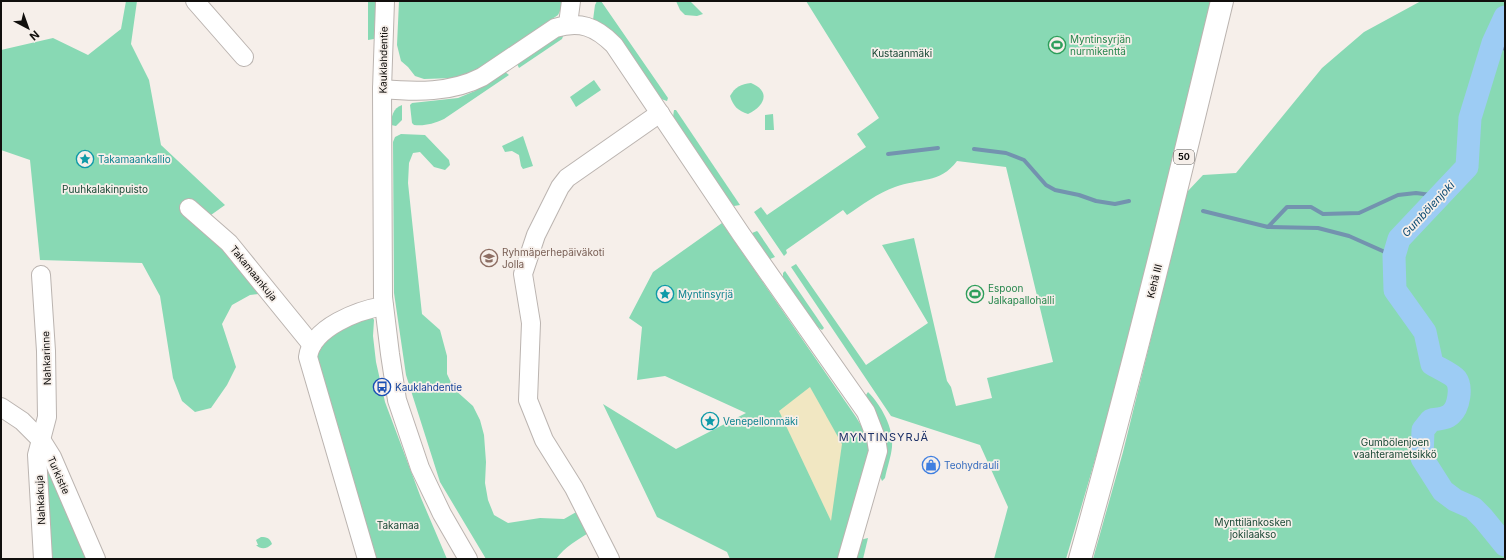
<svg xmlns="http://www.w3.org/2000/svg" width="1506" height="560" viewBox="0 0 1506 560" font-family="Inter,sans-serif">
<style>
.green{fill:#88d9b4}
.sand{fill:#f1e7c2}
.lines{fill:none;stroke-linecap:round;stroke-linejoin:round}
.stream{stroke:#7393af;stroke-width:4}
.river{stroke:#9dccf4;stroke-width:23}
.minor-casing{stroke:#bbb4b0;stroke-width:20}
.highway-casing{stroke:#bbb4b0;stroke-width:24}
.minor{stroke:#fff;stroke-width:18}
.highway{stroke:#fff;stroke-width:22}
.labels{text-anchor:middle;stroke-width:3.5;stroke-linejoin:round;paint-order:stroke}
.shield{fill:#f6efea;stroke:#56524f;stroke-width:1}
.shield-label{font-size:9px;font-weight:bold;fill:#110f0d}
.leisure-label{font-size:10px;fill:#27864d;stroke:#f6efea;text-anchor:start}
.park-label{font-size:10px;fill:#194835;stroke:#f6efea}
.street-label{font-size:10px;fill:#110f0d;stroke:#f6efea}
.culture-label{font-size:10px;fill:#0d838f;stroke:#f6efea;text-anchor:start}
.education-label{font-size:10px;fill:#785e54;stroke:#f6efea;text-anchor:start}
.transit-label{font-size:10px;fill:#164399;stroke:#f6efea;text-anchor:start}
.shop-label{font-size:10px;fill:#366cbe;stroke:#f6efea;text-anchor:start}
.water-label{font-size:11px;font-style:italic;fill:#074872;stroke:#f6efea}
.neighbourhood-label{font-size:11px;letter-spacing:1px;fill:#1b3067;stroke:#f6efea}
</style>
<rect width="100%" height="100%" fill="#f6efea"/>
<g class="green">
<path d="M126,1h11l-6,43 18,36 12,65 64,60 -14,10 66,77 -27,3 -18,10 -10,19 14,43 -9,18 -16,23 -16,4 -13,-11 -9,-23 -13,-82 -18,-33 -102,-3 -10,-100 -29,-10v-100l52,-12 35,17 33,-26z"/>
<path d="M368,1h8l-2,38 -6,1z"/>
<path d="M399,1h164l-2,8 -3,6 -81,55 -13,5 -10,3 -30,1 -9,-3 -7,-9 -7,-6 -4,-16z"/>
<path d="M597,1h4l67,97 -1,3 -6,-2 -44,-64 -16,-12 -8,-3 2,-15z"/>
<path d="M676,1h14l13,13 -6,2 -12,-1 -5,-5z"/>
<path d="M806,1h405l-40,172 -50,198 -55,188h-72l14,-52 -28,-62 -89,-29 -100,-149 5,-3 70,101 62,-42 -46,-78 32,-7 33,143 4,6 5,19 36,-8 -5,-20 66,-16 -47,-195 -49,-6c-17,23 -38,17 -62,26 -17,6 -33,18 -48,28l-4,-5 -57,40 1,3 -3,3 -30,-44 7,-5 6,8 99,-68 -9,-13 22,-16z"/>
<path d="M1421,1h84v558h-412l30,-107 64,-260 16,-17 33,-2 86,-105 42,-36z"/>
<path d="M564,34l-2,5 -43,29 -2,-4 36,-26z"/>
<path d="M504,71l5,4 -65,44c-11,5 -19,7 -30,6l-2,-2 -2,-18 2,-2 46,-5 17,-7z"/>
<path d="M594,80l7,10 -25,17 -6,-10z"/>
<path d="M751,83c20,8 14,23 -3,31 -10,-3 -15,-8 -18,-18 5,-9 11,-12 21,-13z"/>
<path d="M402,105v15l-6,6 -5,-1c0,-8 2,-17 11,-20z"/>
<path d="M674,110h2l64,95 -6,1 -3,-3 -58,-86z"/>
<path d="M773,114l1,16h-9v-15z"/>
<path d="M401,134l24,1 24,25 1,5 -5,5 -11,-3 -14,-15 -7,1 -4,10 -1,20 14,131 18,16 7,26v18l7,15 19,17 7,14 4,15 2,27 -1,21 3,17 6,15 14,8 32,-5 24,1 14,-8 12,21c-13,8 -25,15 -34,27h-70l-46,-77 -34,-107 -12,-82 -1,-151 2,-5z"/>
<path d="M523,136l10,30 -10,3 -2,-3 -2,-11 -7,-4 -7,1 -3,-6z"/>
<path d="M722,223l134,194 15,25 -31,117h-110l-3,-7 -70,-35 -54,-113 73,45 70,-36 -81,-37 -28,4 5,-53 -13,-9 24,-46z"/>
<path d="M757,231l1,1 17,25 -5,2 -2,-2 -16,-24z"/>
<path d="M785,271l39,57 -2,2 -6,-4 -33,-47v-6z"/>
<path d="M372,316l2,4 -1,16 3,26 9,40 36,96 26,61h-73l-61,-200 11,-22z"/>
<path d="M868,392c13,13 26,36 24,55 -1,10 -5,21 -7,31l-3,3 -2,-5 -9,-66 -5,-15z"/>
<path d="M43,458l45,101h-40z"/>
<path d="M261,537c6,0 9,1 11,7 -5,5 -11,6 -16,1h2l-2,-5z"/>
<path d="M868,538l-5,21h-8l5,-19z"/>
</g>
<path class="sand" d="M810,387l32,57 -11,77 -52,-110z"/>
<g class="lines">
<g class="stream">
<path d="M1493,43l12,6"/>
<path d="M974,149l32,4 18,7 22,25 9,5 24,5 17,6 19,3 14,-3"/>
<path d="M888,154l50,-6"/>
<path d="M1203,211l65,16 50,1 31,8 45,20"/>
<path d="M1268,227l19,-20h24l12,7 36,-1 39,-18 18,-2 23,3"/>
</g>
<path class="river" d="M1505,17l-12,26 -23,75 -3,49 -68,72 -5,17 1,34 30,42 7,32c6,4 20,10 24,15 6,8 3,28 -5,35 -5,5 -14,5 -20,6l-8,10 -1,28 21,33 12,9 18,8 10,10 22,27"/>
<defs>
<g id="minor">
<path d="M195,1l49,56"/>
<path d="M385,1l-3,88 1,208 7,57 7,46 23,68 22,46 26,45"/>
<path d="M568,24l3,-23"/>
<path d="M382,89c34,3 69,4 100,-12l73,-49c25,-7 40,-2 59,17l127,189 125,178 10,26 2,13 -31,108"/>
<path d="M189,208l40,35 83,102"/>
<path d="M41,275l5,76 1,66 -10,38 6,104"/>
<path d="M1,407l21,14 20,20 10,16 44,102"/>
<path d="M367,559l-59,-202c4,-30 51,-47 76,-51"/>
<path d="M610,559l-36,-71 -30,-48 -16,-40 3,-77 -8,-49 13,-39 24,-48 7,-9 93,-65"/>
</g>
<path id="highway" d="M1080,559c52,-185 97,-371 142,-558"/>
</defs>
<use href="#minor" class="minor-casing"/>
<use href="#highway" class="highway-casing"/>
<use href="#minor" class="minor"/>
<use href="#highway" class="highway"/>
</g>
<defs>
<symbol id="stadium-ring" viewBox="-11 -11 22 22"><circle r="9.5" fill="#f6efea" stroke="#2e9e5b" stroke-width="1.5"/><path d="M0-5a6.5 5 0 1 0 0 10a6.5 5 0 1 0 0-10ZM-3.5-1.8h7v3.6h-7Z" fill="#2e9e5b"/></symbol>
<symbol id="sight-ring" viewBox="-11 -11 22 22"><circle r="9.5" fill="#f6efea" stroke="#0f9aa8" stroke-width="1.5"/><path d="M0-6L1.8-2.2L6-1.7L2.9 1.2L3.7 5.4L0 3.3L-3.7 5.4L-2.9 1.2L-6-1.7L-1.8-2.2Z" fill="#0f9aa8"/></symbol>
<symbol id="school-ring" viewBox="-11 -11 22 22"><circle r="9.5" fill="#f6efea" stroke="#8d6e63" stroke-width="1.5"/><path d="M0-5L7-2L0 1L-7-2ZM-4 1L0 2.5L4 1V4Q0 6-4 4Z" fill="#8d6e63"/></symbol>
<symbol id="bus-ring" viewBox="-11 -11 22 22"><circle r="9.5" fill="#f6efea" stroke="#1a4fb4" stroke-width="1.5"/><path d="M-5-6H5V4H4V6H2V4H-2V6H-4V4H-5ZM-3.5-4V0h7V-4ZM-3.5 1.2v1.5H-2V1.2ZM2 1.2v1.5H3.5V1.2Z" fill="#1a4fb4"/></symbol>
<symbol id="shop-ring" viewBox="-11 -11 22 22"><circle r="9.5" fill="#f6efea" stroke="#3f7fe0" stroke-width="1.5"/><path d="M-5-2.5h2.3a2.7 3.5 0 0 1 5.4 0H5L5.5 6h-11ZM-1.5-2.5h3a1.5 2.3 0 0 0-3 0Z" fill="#3f7fe0"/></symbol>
</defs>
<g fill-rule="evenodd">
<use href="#stadium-ring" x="1047" y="35" width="20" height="20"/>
<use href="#sight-ring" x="75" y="149" width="20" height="20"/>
<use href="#school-ring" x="479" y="248" width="20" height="20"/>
<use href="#sight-ring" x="655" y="284" width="20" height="20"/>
<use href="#stadium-ring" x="965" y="284" width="20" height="20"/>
<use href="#bus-ring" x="372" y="377" width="20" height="20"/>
<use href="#sight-ring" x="700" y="411" width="20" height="20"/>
<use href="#shop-ring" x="921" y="455" width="20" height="20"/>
</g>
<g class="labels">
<rect class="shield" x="1174" y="150" width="20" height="14" rx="3"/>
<g class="shield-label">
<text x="1184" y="160">50</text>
</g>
<g class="leisure-label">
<text x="1070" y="43">Myntinsyrjän<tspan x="1070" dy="12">nurmikenttä</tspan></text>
<text x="988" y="292">Espoon<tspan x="988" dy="12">Jalkapallohalli</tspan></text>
</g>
<g class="park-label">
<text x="902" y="57">Kustaanmäki</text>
<text x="105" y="193">Puuhkalakinpuisto</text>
<text x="1395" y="446">Gumbölenjoen<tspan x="1395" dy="12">vaahterametsikkö</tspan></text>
<text x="1253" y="526">Mynttilänkosken<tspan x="1253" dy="12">jokilaakso</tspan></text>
<text x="398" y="529">Takamaa</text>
</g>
<g class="street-label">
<text transform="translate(383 60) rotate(-89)" y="4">Kauklahdentie</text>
<text transform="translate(254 273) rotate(51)" y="4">Takamaankuja</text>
<text transform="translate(1154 281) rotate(-76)" y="4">Kehä III</text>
<text transform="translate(46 358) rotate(-92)" y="4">Nahkarinne</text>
<text transform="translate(59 475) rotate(66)" y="4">Turkistie</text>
<text transform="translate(40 500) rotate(-93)" y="4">Nahkakuja</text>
</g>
<g class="culture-label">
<text x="98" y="163">Takamaankallio</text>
<text x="678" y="298">Myntinsyrjä</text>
<text x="723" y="425">Venepellonmäki</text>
</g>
<g class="education-label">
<text x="502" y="256">Ryhmäperhepäiväkoti<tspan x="502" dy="12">Jolla</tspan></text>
</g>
<g class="transit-label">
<text x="395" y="391">Kauklahdentie</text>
</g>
<g class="shop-label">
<text x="944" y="469">Teohydrauli</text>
</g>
<g class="water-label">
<text transform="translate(1428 209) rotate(-47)" y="4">Gumbölenjoki</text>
</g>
<g class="neighbourhood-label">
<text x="884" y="441">MYNTINSYRJÄ</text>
</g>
</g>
<rect width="1506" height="560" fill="none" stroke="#110f0d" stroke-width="4"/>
<g transform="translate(28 28) rotate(139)" stroke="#f6efea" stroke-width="3" paint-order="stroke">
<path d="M0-3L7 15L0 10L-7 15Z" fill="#110f0d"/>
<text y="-6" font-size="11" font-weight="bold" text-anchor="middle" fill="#110f0d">N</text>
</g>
</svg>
